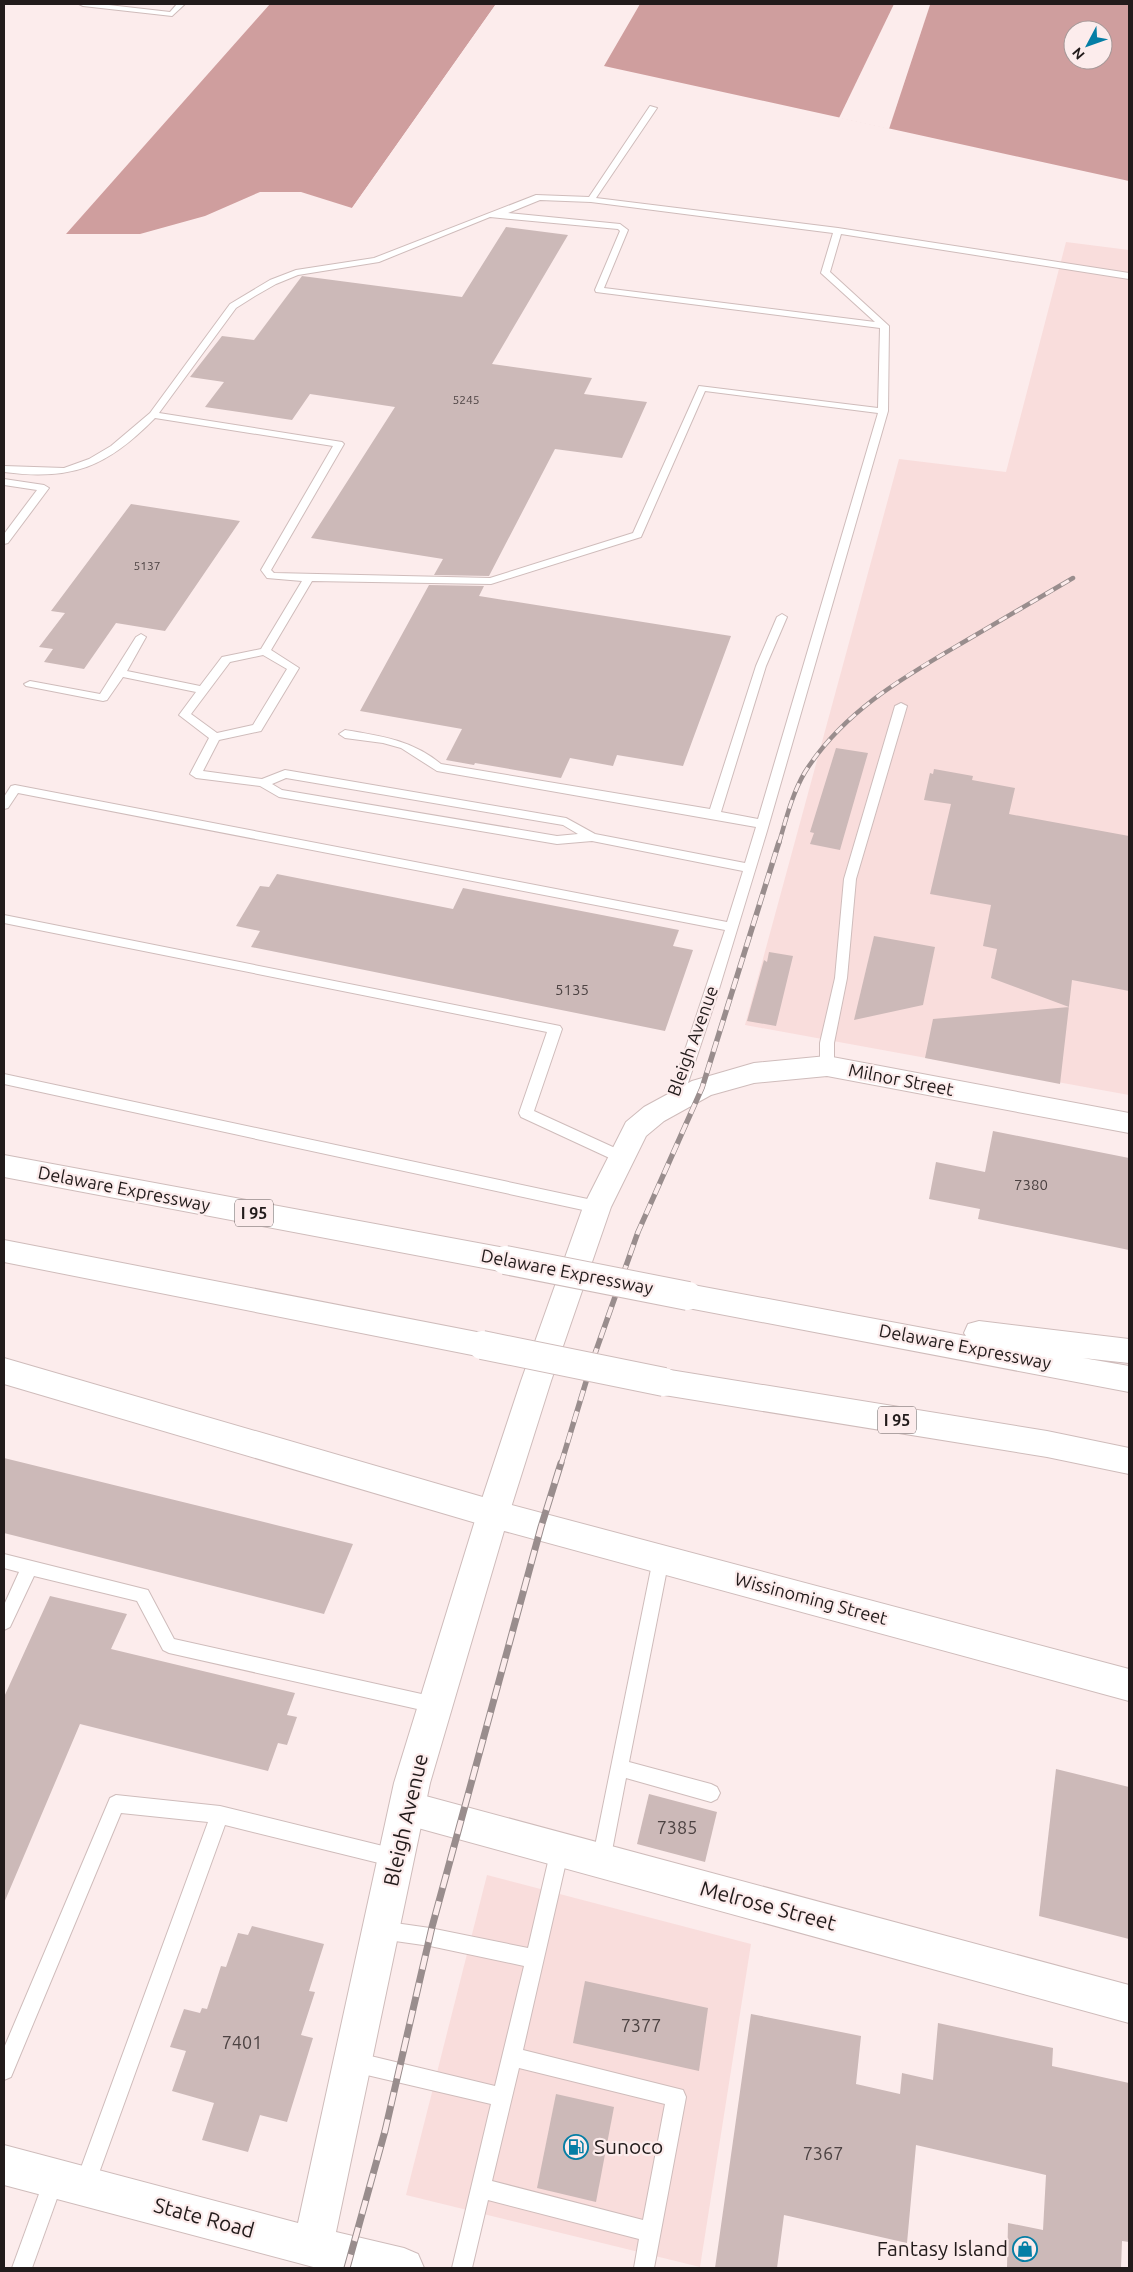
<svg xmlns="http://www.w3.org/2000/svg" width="1133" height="2272" viewBox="0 0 1133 2272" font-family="Ubuntu,sans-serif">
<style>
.built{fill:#f9dddc}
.water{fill:#cf9e9e;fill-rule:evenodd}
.pier{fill:#fcecec}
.building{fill:#ccb9b8}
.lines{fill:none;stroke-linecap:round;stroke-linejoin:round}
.lane-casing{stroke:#cfbcbb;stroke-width:2}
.street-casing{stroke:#cfbcbb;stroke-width:2}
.secondary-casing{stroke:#cfbcbb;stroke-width:2}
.primary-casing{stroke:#cfbcbb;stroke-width:2}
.highway-casing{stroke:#cfbcbb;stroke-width:2}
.lane{fill:#fff;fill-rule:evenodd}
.street{fill:#fff;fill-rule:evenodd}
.secondary{fill:#fff;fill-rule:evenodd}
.primary{fill:#fff;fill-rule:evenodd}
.highway{fill:#fff;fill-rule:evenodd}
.rail-far2-casing{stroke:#998d8d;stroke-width:4.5}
.rail-far1-casing{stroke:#998d8d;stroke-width:5.5}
.rail-casing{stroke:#998d8d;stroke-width:7}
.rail-far2{stroke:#fcecec;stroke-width:3;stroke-dasharray:9;stroke-linecap:butt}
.rail-far1{stroke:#fcecec;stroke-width:4;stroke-dasharray:11;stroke-linecap:butt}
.rail{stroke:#fcecec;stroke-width:5;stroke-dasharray:14;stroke-linecap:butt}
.highway-bridge-casing{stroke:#cfbcbb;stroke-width:30;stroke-linecap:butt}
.highway-bridge{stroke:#fff;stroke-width:28}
.labels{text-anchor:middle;stroke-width:4.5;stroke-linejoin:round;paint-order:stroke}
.far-number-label{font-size:12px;fill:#4c4242}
.number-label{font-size:15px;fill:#4c4242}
.shield{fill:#fcecec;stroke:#635a5a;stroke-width:1}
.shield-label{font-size:16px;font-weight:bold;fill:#221b1b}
.street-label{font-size:18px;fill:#221b1b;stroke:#fcecec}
.near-number-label{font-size:18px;fill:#4c4242}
.near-street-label{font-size:21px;fill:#221b1b;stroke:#fcecec}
.near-poi-label{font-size:21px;fill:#221b1b;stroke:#fcecec;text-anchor:start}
</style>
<rect width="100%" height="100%" fill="#fcecec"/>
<g class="built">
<path d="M1066,242l63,8v845l-384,-70 154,-566 107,13z"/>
<path d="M487,1875l264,69 -51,323 -294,-72z"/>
</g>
<g class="water">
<path d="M270,4h226l-144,204 -51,-16h-41l-55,24 -65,18h-74z"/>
<path d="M640,4h489v177l-525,-115zM1073,30h30v30h-30z"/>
</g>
<g class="pier">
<path d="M496,4l2,1 -143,202 -3,1z"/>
<path d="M894,4l36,1 -41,124 -50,-11z"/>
</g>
<g class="building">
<path d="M506,227l62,8 -76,129 100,14 -8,16 63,8 -25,56 -67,-9 -66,127 -55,-1 9,-16 -132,-21 84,-131 -85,-13 -18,26 -87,-13 19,-25 -34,-5 32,-41 32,4 48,-64 160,21z"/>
<path d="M131,504l109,17 -75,110 -49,-8 -32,46 -40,-7 9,-13 -14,-2 26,-34 -14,-2z"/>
<path d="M429,585l55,1 -5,10 252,40 -48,130 -66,-11 -4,11 -43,-8 -9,20 -86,-15 -1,2 -28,-5 16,-31 -102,-18z"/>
<path d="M836,748l32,5 -28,97 -30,-6 4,-11 -4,-1z"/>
<path d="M934,769l39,7 -1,4 43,8 -6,26 120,22v155l-57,-11 -12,104 -135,-26 8,-39 136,-12 -78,-29 6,-29 -14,-3 8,-41 -61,-11 21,-90 -27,-4 6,-27 3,1z"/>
<path d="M277,874l176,35 10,-21 216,42 -6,16 20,4 -28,81 -414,-84 9,-16 -24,-5 24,-40 9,1z"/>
<path d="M874,936l61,11 -12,58 -69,15z"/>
<path d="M769,952l24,4 -17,70 -29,-5 17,-61 3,2z"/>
<path d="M993,1131l136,27v92l-151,-31 2,-10 -51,-10 7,-37 49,10z"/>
<path d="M4,1458l349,86 -29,70 -320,-81z"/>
<path d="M50,1596l77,18 -16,35 184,44 -8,22 10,2 -10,28 -9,-2 -10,28 -188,-47 -76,179v-206z"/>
<path d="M1056,1769l73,18v152l-90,-23z"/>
<path d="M649,1794l68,18 -12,50 -68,-18z"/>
<path d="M252,1926l72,18 -15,47 6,1 -14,43 12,3 -26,84 -27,-7 -12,37 -46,-12 12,-37 -42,-12 14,-40 -16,-4 14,-38 16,4 2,-5 5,1 14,-43 5,1 12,-34 10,2z"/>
<path d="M585,1981l123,27 -9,63 -126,-28z"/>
<path d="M751,2014l110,22 -5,48 44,10 2,-21 31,7 5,-57 115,25 -1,18 77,17v159l-7,-1 -1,27h-114l1,-45 35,7 3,-55 -130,-30 -9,98 -123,-28 -7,53h-62z"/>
<path d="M556,2094l58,13 -18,95 -59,-14z"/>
</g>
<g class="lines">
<defs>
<g id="lane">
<path d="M79,4h21l70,8 7,-8h8l-13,12 -89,-10z"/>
<path d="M650,106l7,2 -61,90 242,30 291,45v6l-288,-45 -11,38 59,54 -1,85 -121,420 -51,168 -34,102 -2,4h-10l-2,-4 57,-171 -707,-137 -10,15 -4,1v-12l7,-11 4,-1 712,137 16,-51 -151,-30 -35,3 -278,-47 -19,-11 -64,-8 -6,-4 19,-36 -30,-23 17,-23 -73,-15 -16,23 -4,1 -77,-15 -2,-2 6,-3 70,13 36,-57 5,-3 5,3 -19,34 73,15 22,-29 39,-8 41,-68 -35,-3 -6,-8 72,-124 -178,-28c-48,49 -83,63 -151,54v-6l60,2 25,-9 22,-13 39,-33 80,-109 40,-24 26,-10 78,-12 162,-63 53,2zM540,200l51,2 242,31 -12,40 54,49 -271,-34 24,-58 -8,-6 -112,-11zM490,217l128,12 2,2 -25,59 1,2 284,36 -2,80 -179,-22 -66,147 -143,45 -216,-5 -3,-3 73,-126 -2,-2 -183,-29 77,-105 19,-12 21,-12 22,-9 81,-13zM705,391l173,22 -120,406 -37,-7 45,-146 21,-49 -5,-3 -5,3 -21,49 -46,143 -269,-45c-29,-24 -60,-28 -96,-34l-6,4 6,4 38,5 18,5 36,23 319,56 -11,36 -150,-29 -29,-16 -281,-48 -23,9 -59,-8 16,-31 42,-9 38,-63 -28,-18 41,-69 179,3 150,-47zM263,655l24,14 -34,56 -36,8 -26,-19 39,-52zM286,778l277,47 15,9 -21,2 -275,-46 -10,-6z"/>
<path d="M4,479l40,6 5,3 -41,55 -4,1v-10l33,-44 -33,-5z"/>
<path d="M901,703l6,3 -51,173 -9,99 -13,65v23l-2,3h-10l-2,-3v-23l15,-65 9,-99 51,-173z"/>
<path d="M4,915l556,111 2,3 -28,82 92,42 2,4 -2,4h-10l-95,-44 -2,-4 28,-81 -543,-109z"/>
<path d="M4,1074l593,127 5,2 2,4 -2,4 -5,2 -593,-129z"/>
<path d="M661,1552l6,2 2,5 -40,203 82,22 6,3 3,6 -3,6 -6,3 -85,-24 -16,83 -3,6 -6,3 -6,-3 -3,-6 61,-302 2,-5z"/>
<path d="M4,1554l144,36 26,49 261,58 6,2 3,6 -3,6 -6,2 -266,-60 -6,-3 -26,-49 -103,-25 -24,51 -6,3v-25l15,-33 -15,-4z"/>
<path d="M116,1795l104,11 175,43 6,3 3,6 -3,6 -6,3 -170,-42 -130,359 -3,7 -7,3 -7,-3 -3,-7 133,-362 -87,-9 -110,264 -7,3v-32l106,-250z"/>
<path d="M560,1840l6,3 3,6 -46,201 160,40 3,7 -32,171h-20l5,-29 -151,-39 -16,68h-20l39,-164 -137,-32 -7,-3 -3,-7 3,-7 7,-3 141,34 29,-120 -94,-20 -49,-7 -7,-2 -2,-7 2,-7 7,-2 49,7 98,20 23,-99 3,-6zM519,2068l146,36 -22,116 -151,-39z"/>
<path d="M54,2169l7,3 3,7 -32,89h-20l35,-96z"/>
</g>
<path id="street" d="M407,1791l722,194v38l-722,-198 -13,-5 -5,-12 5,-12z"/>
<path id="secondary" d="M827,1056l302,57v20l-302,-57 -73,7 -43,12 -47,26 -18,15 -35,71 -60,174 -42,133 -79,269 -94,449 68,16 14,6 6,14h-107l-313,-83v-40l294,78 96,-440 83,-269 44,-133 62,-174 43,-85 18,-15 48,-26 62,-18z"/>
<path id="primary" d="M493,1500l636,169v32l-636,-173 -11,-4 -5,-10 5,-10z"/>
<g id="highway">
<path d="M4,1155l501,93 10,4 4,8 -4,8 -10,4 -501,-95z"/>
<path d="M4,1240l478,93 11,3 4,9 -4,9 -11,3 -478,-95z"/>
<path d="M688,1284l278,52 -2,-3 4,-9 11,-3 150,18v24l-46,-5 46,8v26l-441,-84 -10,-4 -5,-8 5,-8z"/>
<path d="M4,1358l489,142 11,4 5,10 -5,10 -11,4 -489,-144z"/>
<path d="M664,1369l383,62 82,17v26l-82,-17 -383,-62 -11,-4 -4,-9 4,-9z"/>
</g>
</defs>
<use href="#lane" class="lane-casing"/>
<use href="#street" class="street-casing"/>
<use href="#secondary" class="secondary-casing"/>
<use href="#primary" class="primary-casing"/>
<use href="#highway" class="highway-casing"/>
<use href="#lane" class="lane"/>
<use href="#street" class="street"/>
<use href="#secondary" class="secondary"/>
<use href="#primary" class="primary"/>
<use href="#highway" class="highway"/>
<defs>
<path id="rail-far2" d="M779,843c7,-24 13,-49 26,-71 38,-60 97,-94 157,-129 37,-22 74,-43 111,-65"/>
<path id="rail-far1" d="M561,1464l31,-102 46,-130 64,-144 77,-246"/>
<path id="rail" d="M347,2268l38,-137 47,-204 109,-400 20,-64"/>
</defs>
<use href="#rail-far2" class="rail-far2-casing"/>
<use href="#rail-far1" class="rail-far1-casing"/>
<use href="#rail" class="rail-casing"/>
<use href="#rail-far2" class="rail-far2"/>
<use href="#rail-far1" class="rail-far1"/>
<use href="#rail" class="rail"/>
<defs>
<g id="highway-bridge">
<path d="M505,1260l183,36"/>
<path d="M482,1345l182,37"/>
</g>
</defs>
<use href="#highway-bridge" class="highway-bridge-casing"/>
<use href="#highway-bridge" class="highway-bridge"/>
</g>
<defs>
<symbol id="fuel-ring" viewBox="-11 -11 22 22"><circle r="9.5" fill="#fcecec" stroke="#057ea5" stroke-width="1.5"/><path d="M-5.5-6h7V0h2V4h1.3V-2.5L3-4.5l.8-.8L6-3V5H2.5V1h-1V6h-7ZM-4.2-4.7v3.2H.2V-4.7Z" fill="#057ea5"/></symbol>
<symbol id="shop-ring" viewBox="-11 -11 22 22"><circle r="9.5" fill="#fcecec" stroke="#057ea5" stroke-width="1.5"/><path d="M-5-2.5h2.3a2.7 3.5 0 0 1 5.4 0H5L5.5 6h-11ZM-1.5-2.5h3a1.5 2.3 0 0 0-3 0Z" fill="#057ea5"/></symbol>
</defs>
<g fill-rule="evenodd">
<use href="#fuel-ring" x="562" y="2133" width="28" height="28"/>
<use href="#shop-ring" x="1011" y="2235" width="28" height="28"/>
</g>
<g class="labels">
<g class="far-number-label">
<text x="466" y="404">5245</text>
<text x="147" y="570">5137</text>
</g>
<g class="number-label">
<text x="572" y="995">5135</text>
<text x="1031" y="1190">7380</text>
</g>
<g class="shield">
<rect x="235" y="1199.5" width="38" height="27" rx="4"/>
<rect x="878" y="1406.5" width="38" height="27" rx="4"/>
</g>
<g class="shield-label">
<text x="254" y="1219">I 95</text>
<text x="897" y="1426">I 95</text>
</g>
<g class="street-label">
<text transform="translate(693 1041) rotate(-70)" y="6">Bleigh Avenue</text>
<text transform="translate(901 1080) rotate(11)" y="6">Milnor Street</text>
<text transform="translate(124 1189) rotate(11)" y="6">Delaware Expressway</text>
<text transform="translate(567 1272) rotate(11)" y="6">Delaware Expressway</text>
<text transform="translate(965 1347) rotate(11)" y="6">Delaware Expressway</text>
<text transform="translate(811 1599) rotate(15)" y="6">Wissinoming Street</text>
</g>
<g class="near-number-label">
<text x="677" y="1834">7385</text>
<text x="641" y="2032">7377</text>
<text x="242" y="2049">7401</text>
<text x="823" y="2160">7367</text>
</g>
<g class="near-street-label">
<text transform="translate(406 1820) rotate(-77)" y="7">Bleigh Avenue</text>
<text transform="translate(768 1906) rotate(15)" y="7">Melrose Street</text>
<text transform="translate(204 2218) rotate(15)" y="7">State Road</text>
</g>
<g class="near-poi-label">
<text x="594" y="2154">Sunoco</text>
<text x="1008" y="2256" text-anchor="end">Fantasy Island</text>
</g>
</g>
<rect width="1133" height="2272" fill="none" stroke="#221b1b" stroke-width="10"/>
<g transform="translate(1088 45) rotate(229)"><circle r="24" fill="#fcecec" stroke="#a59898"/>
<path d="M0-4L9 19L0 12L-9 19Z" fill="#057ea5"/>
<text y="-8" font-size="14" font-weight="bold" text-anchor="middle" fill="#221b1b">N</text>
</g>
</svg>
